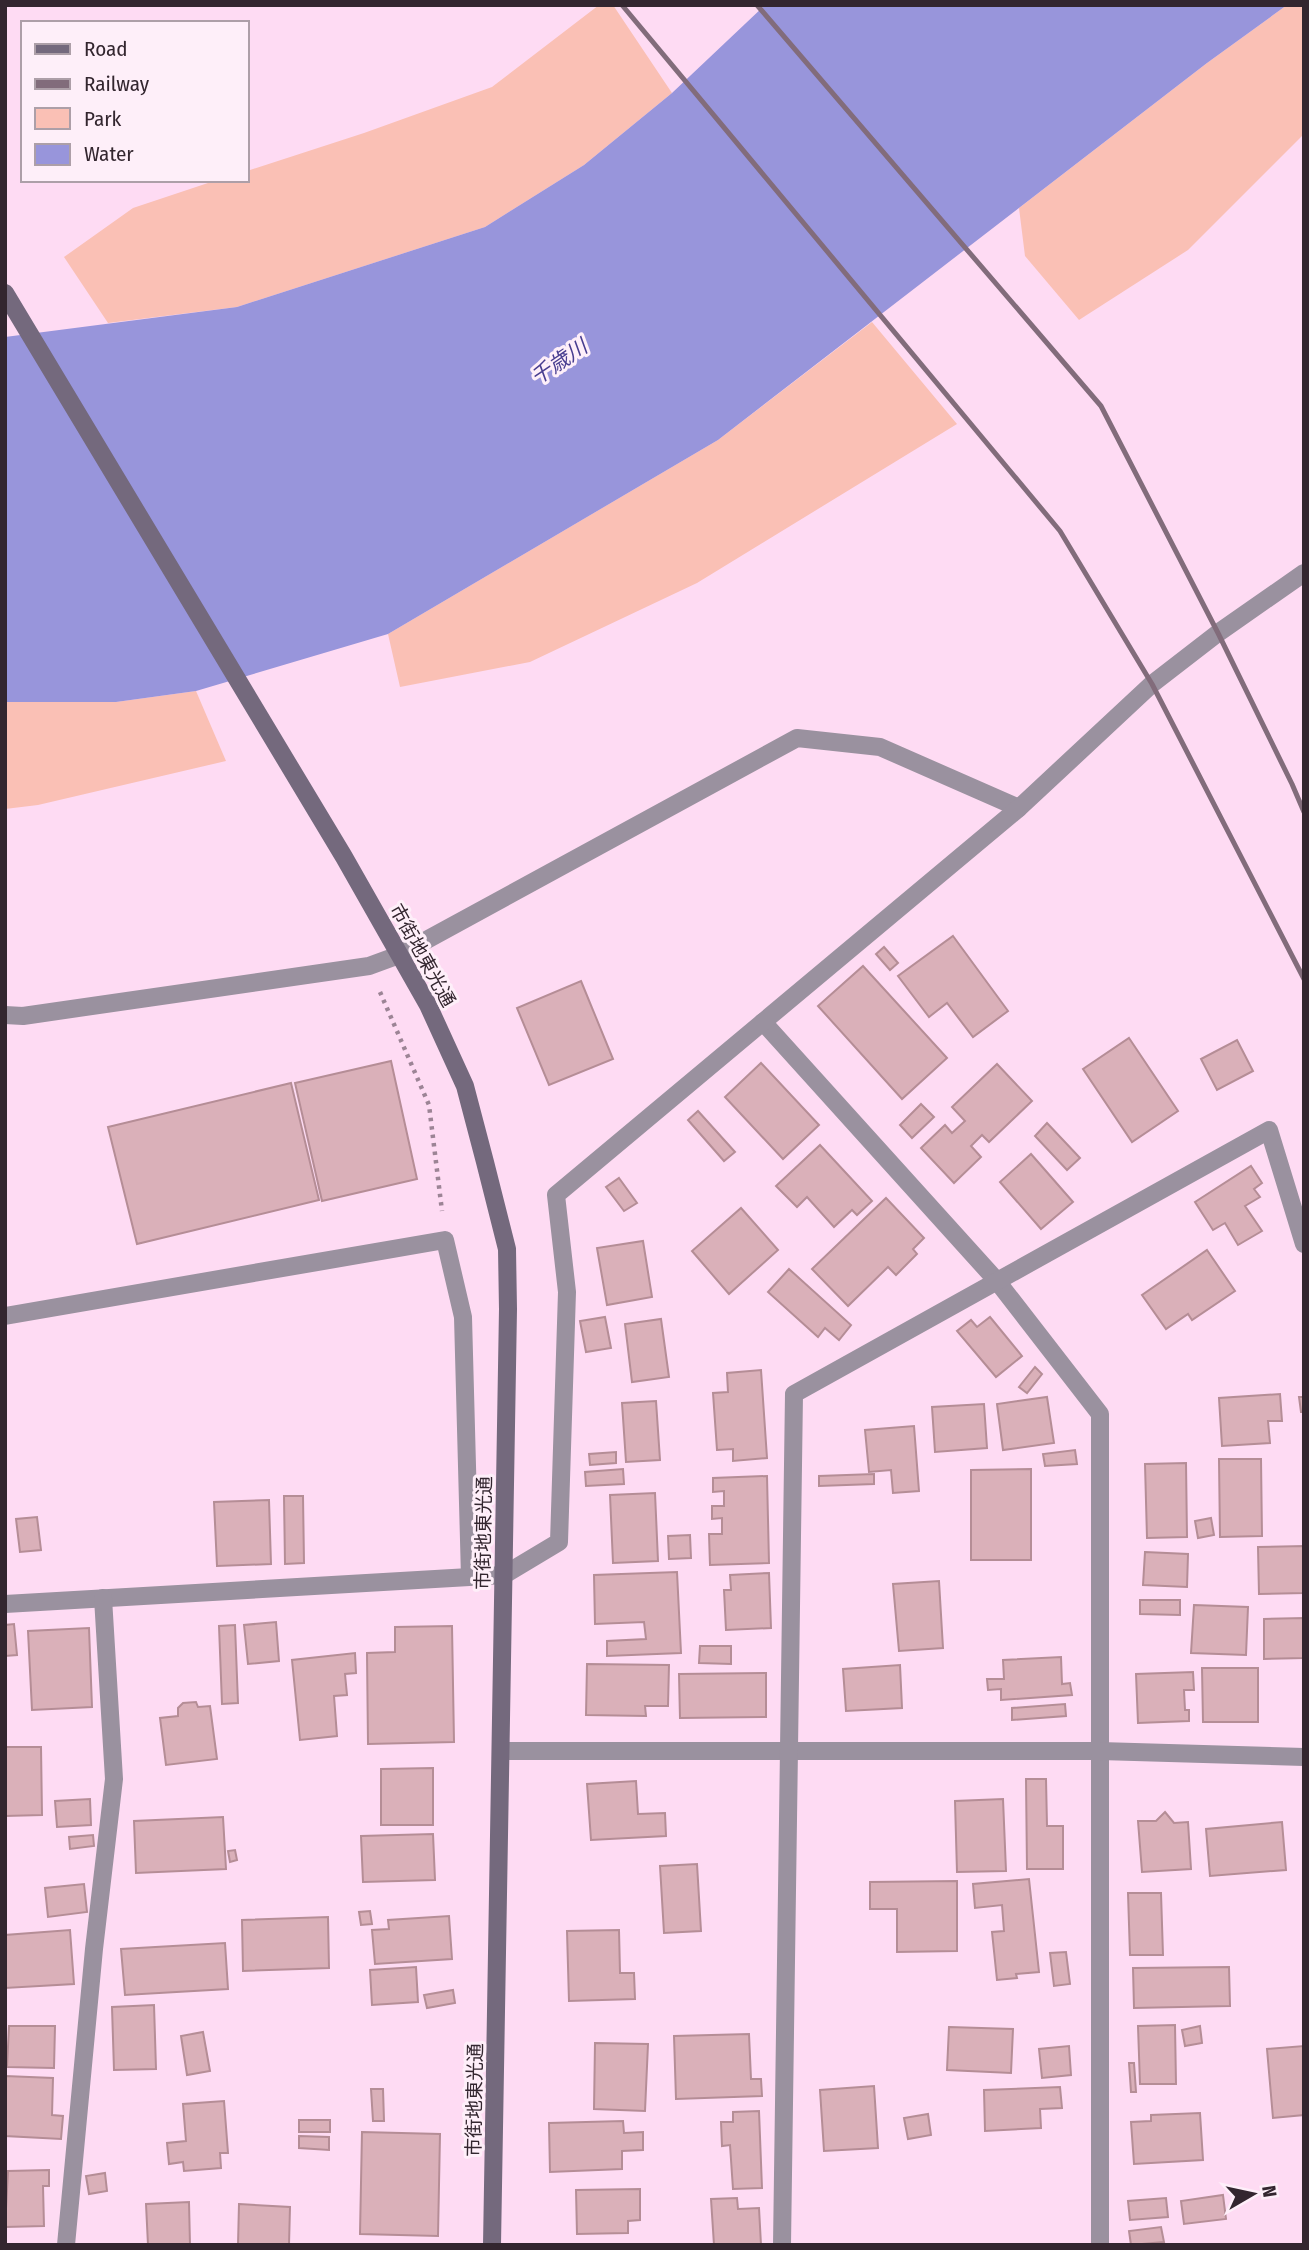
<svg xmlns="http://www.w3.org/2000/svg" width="1309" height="2250" viewBox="0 0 1309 2250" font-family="'Fira Sans Condensed','Noto Sans JP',sans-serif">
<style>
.green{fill:#fac0b5}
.water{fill:#9895db}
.building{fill:#dab0b9;stroke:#b58d96;stroke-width:2}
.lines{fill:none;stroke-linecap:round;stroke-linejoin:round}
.path{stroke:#9c8495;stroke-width:4.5;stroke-dasharray:3.5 5;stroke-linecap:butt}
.street{stroke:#9a919f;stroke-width:18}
.secondary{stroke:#74697d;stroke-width:18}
.rail{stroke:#826c7b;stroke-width:5}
.labels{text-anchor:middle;stroke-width:6;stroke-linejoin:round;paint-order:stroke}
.street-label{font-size:19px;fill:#33262f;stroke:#feeff9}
.water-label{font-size:21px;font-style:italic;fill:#483d90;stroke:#feeff9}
</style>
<rect width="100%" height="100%" fill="#fedbf3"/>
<g class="green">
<path d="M599,5h14l59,88 -88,72 -99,62 -248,80 -129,16 -44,-66 69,-49 84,-28h30v-9l117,-38 128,-46z"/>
<path d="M1287,5h17v129l-116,116 -109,70 -54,-64 -6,-48 188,-145z"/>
<path d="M872,322l85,102 -260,159 -167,79 -130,25 -12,-53 330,-194z"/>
<path d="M196,691l30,70 -188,44 -33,4v-107h111z"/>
</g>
<path class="water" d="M765,5h522l-80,58 -489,377 -330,194 -192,57 -80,11h-111v-365l232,-30 248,-80 99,-62 88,-72z"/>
<g class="building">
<path d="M953,936l55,75 -35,26 -26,-34 -18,14 -31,-41z"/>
<path d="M884,947l14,16 -8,7 -14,-16z"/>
<path d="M863,966l84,92 -45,41 -84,-93z"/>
<path d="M581,981l32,78 -64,26 -32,-77z"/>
<path d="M1129,1038l49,73 -46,31 -49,-73z"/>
<path d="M1237,1040l16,31 -36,19 -16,-31z"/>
<path d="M391,1061l26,118 -95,22 -27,-118z"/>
<path d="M761,1063l58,62 -36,34 -58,-62z"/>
<path d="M997,1064l35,37 -43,41 -7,-7 -11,11 10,11 -27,26 -33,-35 24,-23 7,8 13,-12 -13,-14z"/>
<path d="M291,1083l28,117 -182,44 -29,-117z"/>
<path d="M921,1104l13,13 -22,21 -12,-13z"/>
<path d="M698,1111l37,41 -11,9 -36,-41z"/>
<path d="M1047,1123l33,35 -13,12 -32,-34z"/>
<path d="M820,1145l52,56 -15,14 -5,-5 -18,17 -27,-30 -10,10 -21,-21z"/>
<path d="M1031,1154l42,48 -32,27 -41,-47z"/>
<path d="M1251,1166l11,17 -8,6 6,8 -15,9 17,25 -24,14 -13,-22 -12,7 -18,-28z"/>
<path d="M619,1178l18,25 -13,8 -18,-24z"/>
<path d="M886,1198l38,40 -11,11 4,5 -21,21 -8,-8 -40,39 -36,-37z"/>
<path d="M741,1208l37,42 -49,44 -37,-43z"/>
<path d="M643,1241l9,56 -45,8 -10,-57z"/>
<path d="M1207,1250l28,41 -43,29 -4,-6 -22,15 -24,-34z"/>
<path d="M789,1269l62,56 -12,15 -14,-12 -7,9 -50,-45z"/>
<path d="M605,1317l6,31 -25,4 -6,-31z"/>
<path d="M990,1317l32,39 -26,21 -39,-46 14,-11 6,7z"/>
<path d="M661,1319l8,58 -37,5 -7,-58z"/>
<path d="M1035,1367l7,7 -15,19 -8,-6z"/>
<path d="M761,1370l6,88 -34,3v-12l-16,1 -4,-57 15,-1 -1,-19z"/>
<path d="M1280,1394l2,27h-14l2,22 -48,3 -3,-48z"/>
<path d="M1047,1397l7,46 -51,7 -6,-46z"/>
<path d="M1299,1397h5v15h-3z"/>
<path d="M656,1401l4,59 -34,2 -4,-59z"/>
<path d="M984,1404l3,44 -52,4 -3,-45z"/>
<path d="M914,1426l5,65 -26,2 -2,-23 -22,2 -4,-42z"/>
<path d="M1075,1450l2,14 -32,2 -2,-12z"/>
<path d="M616,1452v11l-26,2 -1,-11z"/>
<path d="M1219,1459h42l1,77 -42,1z"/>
<path d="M1186,1463l1,74 -40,1 -2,-74z"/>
<path d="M623,1469l1,15 -38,2 -1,-14z"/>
<path d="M1031,1469v91h-60v-90z"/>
<path d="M874,1474v10l-55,2v-10z"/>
<path d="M767,1476l2,87 -59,2 -1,-31h13v-16l-10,1v-13h12v-15l-11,1v-14z"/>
<path d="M655,1493l3,68 -45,2 -3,-68z"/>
<path d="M284,1496h19l1,67 -19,1z"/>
<path d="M269,1500l2,64 -54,2 -3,-64z"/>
<path d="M37,1517l4,33 -21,2 -4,-33z"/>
<path d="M1211,1518l3,17 -16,3 -3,-17z"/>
<path d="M690,1535l1,23 -22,1 -1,-23z"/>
<path d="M1304,1546v47l-45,1 -1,-47z"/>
<path d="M1145,1552l43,2 -1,33 -44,-2z"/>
<path d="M677,1572l4,81 -74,3v-15l39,-2 -2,-17 -49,2 -1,-49z"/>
<path d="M769,1573l2,55 -45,2 -2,-40h7l-1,-15z"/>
<path d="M939,1581l4,67 -44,3 -6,-67z"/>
<path d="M1140,1600h40v15l-40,-1z"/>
<path d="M1194,1605l54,2 -2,48 -55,-2z"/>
<path d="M1304,1618v40l-40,1v-40z"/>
<path d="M276,1622l3,39 -31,3 -4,-39z"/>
<path d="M14,1624l3,31 -12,1v-31z"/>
<path d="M235,1625l3,78 -16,1 -3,-78z"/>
<path d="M452,1626l2,116 -86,2 -1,-91 28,-1v-25z"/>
<path d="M89,1628l3,79 -60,3 -4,-79z"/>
<path d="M700,1646h31v18l-32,-1z"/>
<path d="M355,1653l1,20 -11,1 2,21 -13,1 3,40 -37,4 -8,-80z"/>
<path d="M1061,1657l1,27 8,-1 2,12 -71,5v-11l-13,1 -1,-11h17l-1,-19z"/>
<path d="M587,1664l82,1 -1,41h-23l1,10 -60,-1z"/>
<path d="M900,1665l2,43 -56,3 -3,-42z"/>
<path d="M1202,1668h56v54h-55z"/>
<path d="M1193,1672l1,18h-10l1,20h4v11l-51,2 -2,-49z"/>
<path d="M766,1673v44l-86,1 -1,-44z"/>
<path d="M196,1702l2,5 12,-1 7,53 -51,6 -6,-47 18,-2v-8l5,-5z"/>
<path d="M1065,1704l1,12 -54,4v-12z"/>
<path d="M5,1747h36l1,68 -37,1z"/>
<path d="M433,1768v57h-52v-56z"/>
<path d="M1026,1779h20l1,47h16v43h-36z"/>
<path d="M636,1781l2,33 27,-1 1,23 -75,4 -4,-56z"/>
<path d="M90,1799l1,26 -34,2 -2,-26z"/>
<path d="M1003,1799l3,72 -49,1 -2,-71z"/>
<path d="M1165,1812l9,11 14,-1 3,47 -49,3 -4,-51h18z"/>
<path d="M223,1817l3,52 -90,4 -2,-52z"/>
<path d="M1282,1822l4,48 -76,6 -4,-47z"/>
<path d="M433,1834l2,46 -72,2 -2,-46z"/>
<path d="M93,1835l1,11 -24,3 -1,-12z"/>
<path d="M235,1850l2,10 -7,2 -2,-11z"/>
<path d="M697,1864l4,67 -37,2 -4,-67z"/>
<path d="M1029,1879l10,93 -23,2 1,4 -20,2 -5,-48 12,-1 -2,-26 -27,3 -2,-24z"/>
<path d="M957,1881v70l-60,1v-43h-27v-27z"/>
<path d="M84,1884l3,28 -39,5 -3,-29z"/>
<path d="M1128,1893h33l2,62h-33z"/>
<path d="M370,1911l2,13 -11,1 -2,-13z"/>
<path d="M449,1916l3,43 -77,5 -3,-34 17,-1 -1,-9z"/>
<path d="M328,1917l1,51 -86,3 -1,-51z"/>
<path d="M70,1930l4,54 -69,4v-53z"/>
<path d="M619,1930l1,43h14l1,26 -66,2 -2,-70z"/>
<path d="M225,1943l3,46 -103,6 -4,-46z"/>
<path d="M1066,1952l4,32 -16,2 -4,-33z"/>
<path d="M416,1967l2,35 -46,3 -2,-35z"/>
<path d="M1229,1967l1,39 -96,2 -1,-40z"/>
<path d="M453,1990l2,13 -28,5 -3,-13z"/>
<path d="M154,2005l2,64 -42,1 -2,-63z"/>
<path d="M1175,2025l1,59h-36l-2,-58z"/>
<path d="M9,2026h46l-1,42 -47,-1z"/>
<path d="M1200,2026l2,17 -17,3 -3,-16z"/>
<path d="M949,2027l64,2 -2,44 -64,-3z"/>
<path d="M203,2032l7,39 -23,4 -6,-39z"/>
<path d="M749,2034l2,45h10l1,17 -86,3 -2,-63z"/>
<path d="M595,2043l53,1 -3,67 -51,-2z"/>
<path d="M1069,2046l2,29 -29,3 -3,-29z"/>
<path d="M1304,2046v69l-31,3 -6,-69z"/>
<path d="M1129,2063h5l2,29h-5z"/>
<path d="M5,2076l48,2 -1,37 11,1 -2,23 -56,-3z"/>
<path d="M874,2086l4,62 -54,3 -4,-61z"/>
<path d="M1060,2087l2,21 -22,1 1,19 -56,3 -1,-41z"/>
<path d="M371,2089h12l1,32h-11z"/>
<path d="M224,2101l4,52h-8l1,15 -37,3 -1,-9 -14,2 -2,-21 19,-2 -3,-37z"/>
<path d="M759,2111l3,77 -29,1 -3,-44 -8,1 -1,-24h12v-10z"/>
<path d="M1200,2113l3,47 -69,4 -3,-42 20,-1v-6z"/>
<path d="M928,2114l3,21 -23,4 -4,-21z"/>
<rect x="299" y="2120" width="31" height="12"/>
<path d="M623,2121l1,12 19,-1v18l-21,1v18l-72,3 -1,-49z"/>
<path d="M362,2132l78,2 -2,102 -78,-2z"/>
<path d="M299,2136l30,1v13l-30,-2z"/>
<path d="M49,2170v16h-6l1,40 -39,1 3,-56z"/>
<path d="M105,2173l2,18 -18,3 -3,-18z"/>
<path d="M640,2189v31l-12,1v12l-51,1 -1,-44z"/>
<path d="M1223,2195l3,24 -42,5 -3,-23z"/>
<path d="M737,2198l1,11 21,-1 2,37h-47l-3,-46z"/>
<path d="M1166,2198l2,19 -38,3 -2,-19z"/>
<path d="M189,2202l1,43h-42l-2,-41z"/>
<path d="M239,2204l51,3 -1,38h-51z"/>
<path d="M1161,2227l3,15 -33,3 -2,-14z"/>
</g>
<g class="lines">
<path class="path" d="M380,992l49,113 13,106"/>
<g class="street">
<path d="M5,1015l18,1 346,-50 30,-11 398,-217 83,9 139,61"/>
<path d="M763,1022l234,259 103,133v831"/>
<path d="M5,1316l440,-76 18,77 7,260"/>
<path d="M5,1604l499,-29 55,-33 8,-250 -11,-97 463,-387 133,-124 66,-51 86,-60"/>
<path d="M501,1751h599l204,6"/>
<path d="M66,2245l28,-296 20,-170 -11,-181"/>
<path d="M782,2245l12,-851 475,-264 35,114"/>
</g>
<path class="secondary" d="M5,293l339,564 84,148 37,81 20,76 22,87 1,60 -16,936"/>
<g class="rail">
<path d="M622,5l438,526 92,153 152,295"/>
<path d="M757,5l344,401 117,227 74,151 12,28"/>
</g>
</g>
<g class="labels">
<g class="street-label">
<text transform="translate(423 955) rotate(61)" y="7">市街地東光通</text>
<text transform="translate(483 1533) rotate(-89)" y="7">市街地東光通</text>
<text transform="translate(474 2100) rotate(-89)" y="7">市街地東光通</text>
</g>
<g class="water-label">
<text transform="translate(559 362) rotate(-34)" y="7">千歳川</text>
</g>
</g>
<rect width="1309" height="2250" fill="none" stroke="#33262f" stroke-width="14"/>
<rect x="21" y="21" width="228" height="161" fill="#feeff9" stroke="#ad9fa8" stroke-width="2"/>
<rect x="35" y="44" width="35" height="10" fill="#74697d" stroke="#ad9fa8" stroke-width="2"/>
<text x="84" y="56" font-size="21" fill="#33262f">Road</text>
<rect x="35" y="79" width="35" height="10" fill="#826c7b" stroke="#ad9fa8" stroke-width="2"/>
<text x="84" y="91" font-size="21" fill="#33262f">Railway</text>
<rect x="35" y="108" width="35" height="21" fill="#fac0b5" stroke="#ad9fa8" stroke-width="2"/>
<text x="84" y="126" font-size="21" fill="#33262f">Park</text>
<rect x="35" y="144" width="35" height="21" fill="#9895db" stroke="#ad9fa8" stroke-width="2"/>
<text x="84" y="161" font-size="21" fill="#33262f">Water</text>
<g transform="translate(1253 2194) rotate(81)" stroke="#feeff9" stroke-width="5" paint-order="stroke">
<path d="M0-5L12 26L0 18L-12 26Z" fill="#33262f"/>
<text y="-10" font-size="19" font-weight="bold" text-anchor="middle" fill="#33262f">N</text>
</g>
</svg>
